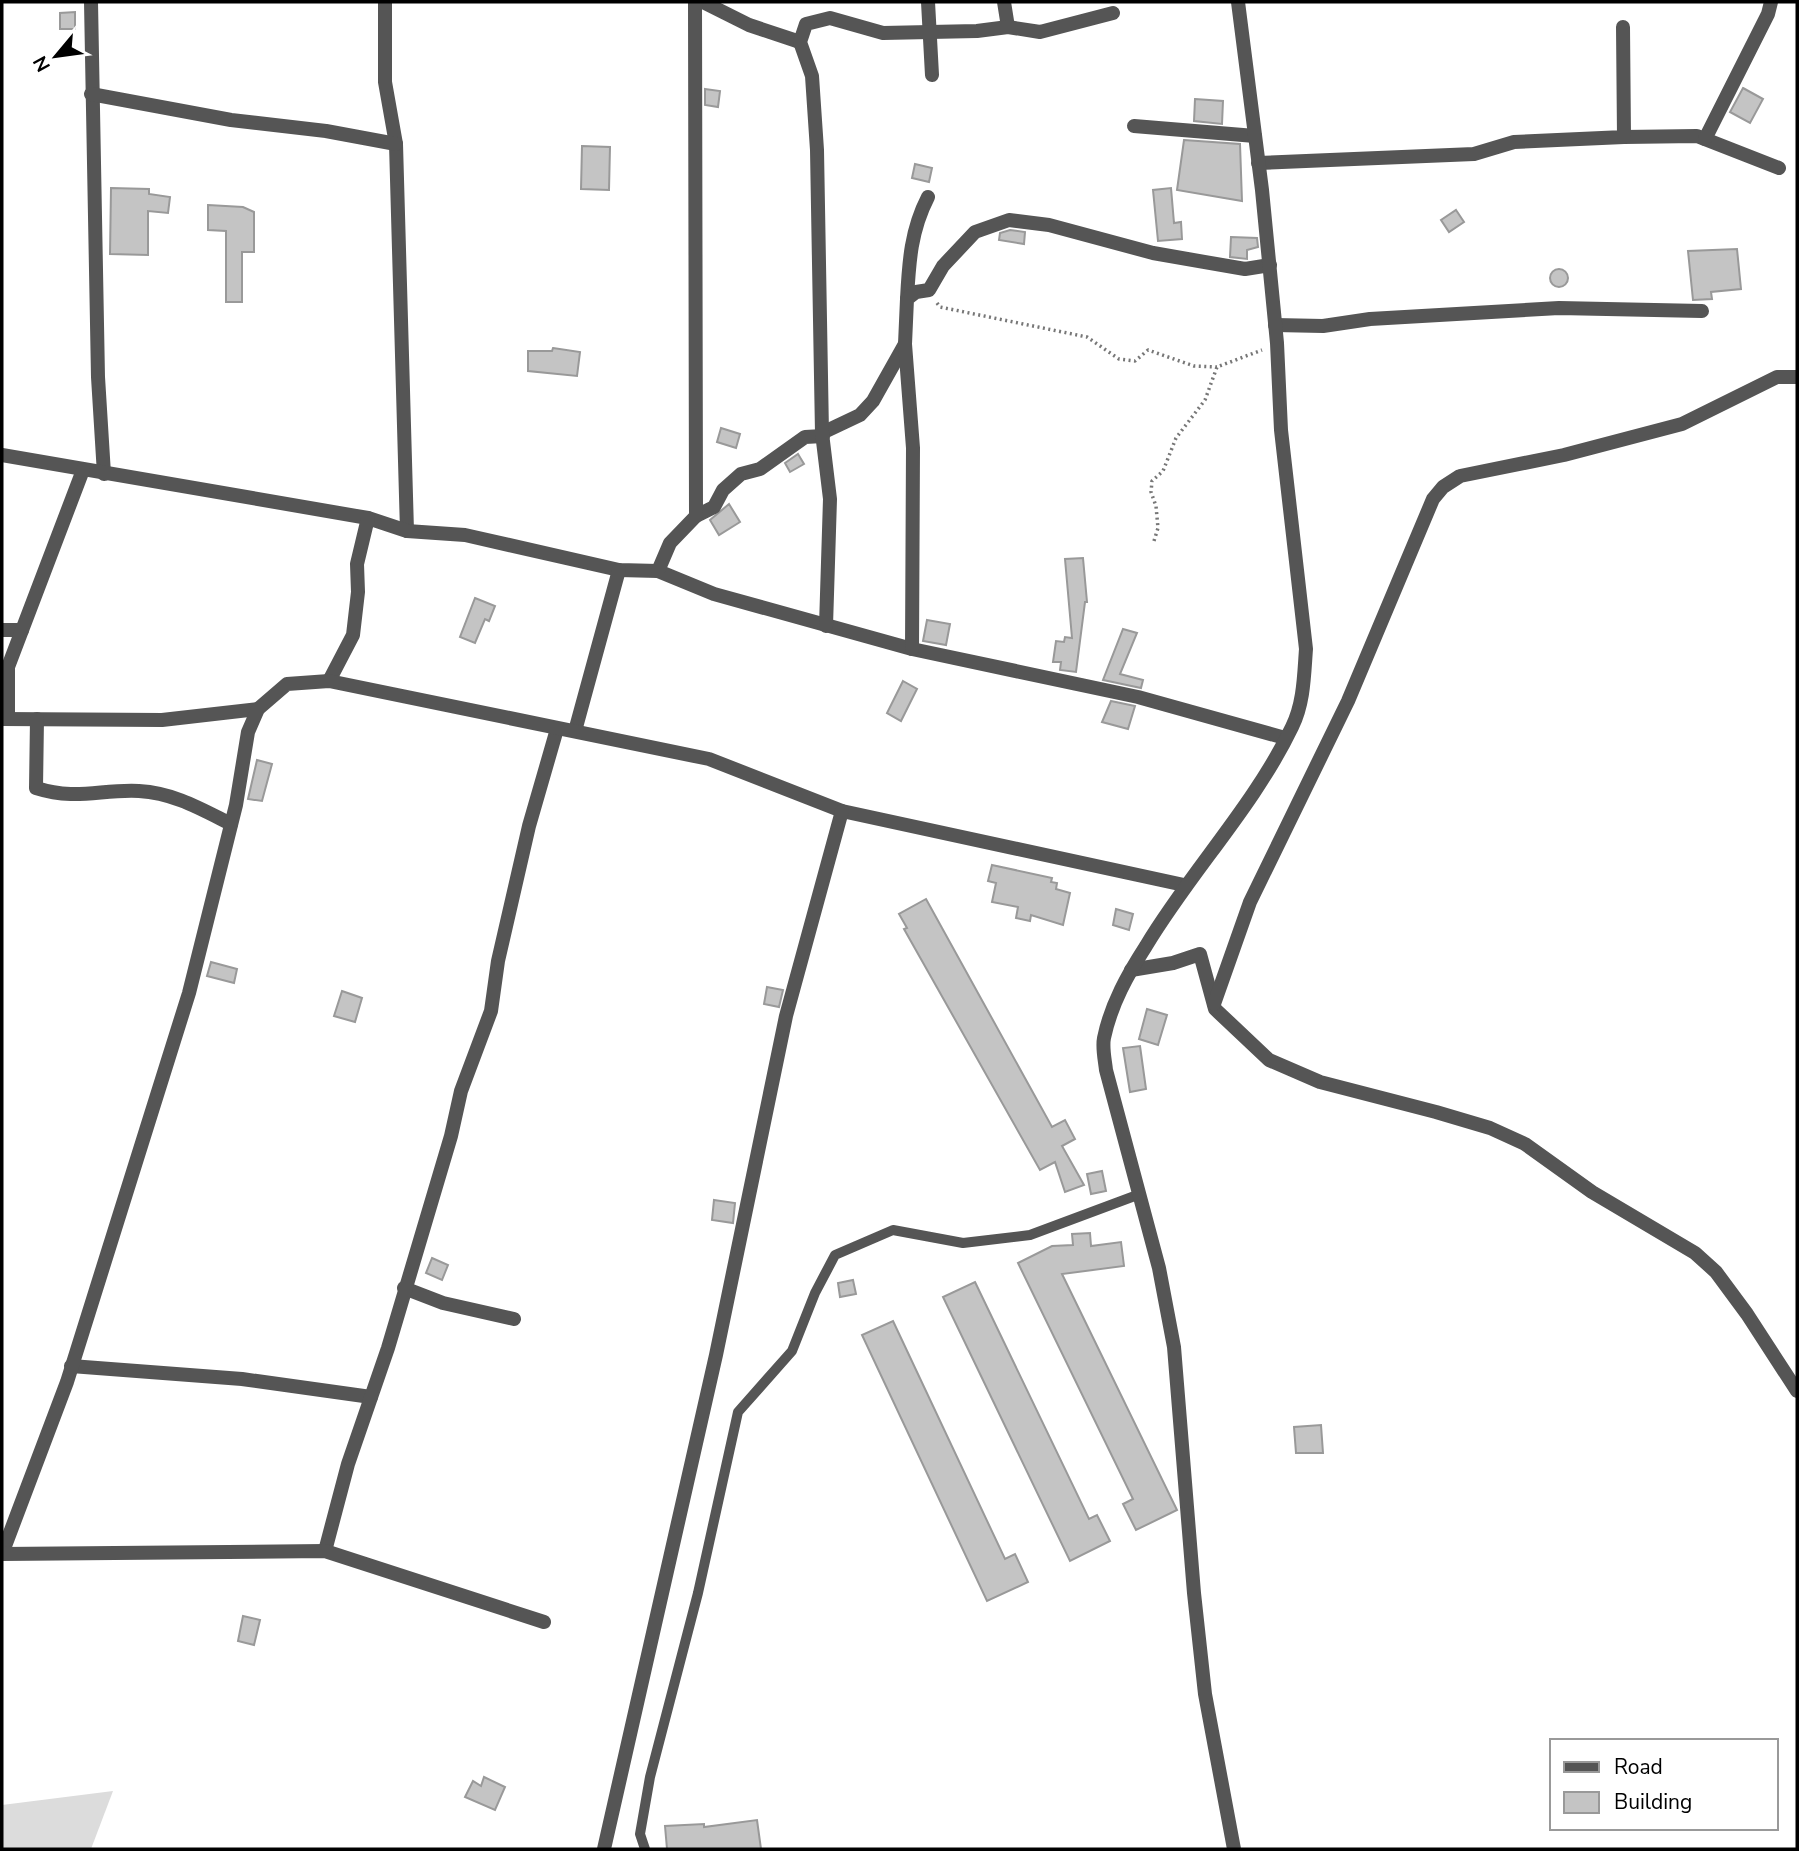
<svg xmlns="http://www.w3.org/2000/svg" width="1799" height="1851" viewBox="0 0 1799 1851" font-family="'Nunito Sans',sans-serif">
<style>
.green{fill:#dcdcdc}
.building{fill:#c4c4c4;stroke:#999;stroke-width:2}
.lines{fill:none;stroke-linecap:round;stroke-linejoin:round}
.path{stroke:#777;stroke-width:3.5;stroke-dasharray:2 3.5;stroke-linecap:butt}
.lane{stroke:#555;stroke-width:10}
.street{stroke:#555;stroke-width:14}
</style>
<rect width="100%" height="100%" fill="#fff"/>
<path class="green" d="M113,1791l-22,58h-89v-44z"/>
<g class="building">
<path d="M75,12v17h-15v-16z"/>
<path d="M1743,88l20,11 -13,24 -20,-11z"/>
<path d="M705,89l15,2 -2,16 -13,-2z"/>
<path d="M1195,99l28,2 -1,23 -28,-3z"/>
<path d="M1184,140l56,4 2,57 -65,-11z"/>
<path d="M582,146l28,1 -1,43 -28,-1z"/>
<path d="M915,164l17,4 -3,14 -17,-4z"/>
<path d="M111,188l38,1v5l21,3 -2,16 -20,-2v44l-38,-1z"/>
<path d="M1171,188l3,35 7,-1 1,17 -24,2 -5,-51z"/>
<path d="M208,205l35,2 11,5v40h-12v50h-16v-71l-18,-1z"/>
<path d="M1456,210l8,12 -15,10 -8,-12z"/>
<path d="M1010,230l15,2 -1,12 -25,-4 1,-7z"/>
<path d="M1231,237l26,1 1,9 -11,3v9l-17,-2z"/>
<path d="M1737,249l4,40 -30,3 1,7 -19,1 -5,-49z"/>
<circle cx="1559" cy="278" r="9"/>
<path d="M553,348l27,4 -3,24 -49,-5v-20h24z"/>
<path d="M721,428l19,6 -4,14 -19,-6z"/>
<path d="M798,454l6,10 -14,8 -5,-9z"/>
<path d="M729,504l11,18 -21,13 -9,-15z"/>
<path d="M1083,558l4,44h-2l-9,70 -16,-2 1,-8h-8l3,-21 8,1 1,-5 7,1 -7,-79z"/>
<path d="M475,598l20,8 -6,15 -4,-2 -10,24 -15,-6z"/>
<path d="M927,620l23,4 -4,21 -23,-4z"/>
<path d="M1123,629l14,4 -17,41 23,6 -2,8 -38,-8z"/>
<path d="M903,681l14,8 -16,32 -14,-8z"/>
<path d="M1111,701l24,5 -7,23 -26,-7z"/>
<path d="M257,760l15,4 -10,37 -14,-2z"/>
<path d="M992,865l60,13 -1,4 6,1 -1,6 14,4 -7,32 -32,-10 -1,6 -14,-3 2,-11 -26,-5 4,-19 -8,-2z"/>
<path d="M926,899l126,228 13,-7 10,19 -13,7 22,39 -19,7 -10,-30 -15,8 -136,-241 3,-1 -8,-14z"/>
<path d="M1116,909l17,5 -4,16 -16,-5z"/>
<path d="M211,962l26,7 -3,14 -27,-7z"/>
<path d="M767,987l16,3 -4,17 -15,-3z"/>
<path d="M342,991l20,7 -7,24 -21,-6z"/>
<path d="M1147,1009l20,6 -9,30 -19,-6z"/>
<path d="M1140,1046l6,43 -16,3 -7,-44z"/>
<path d="M1102,1171l4,20 -15,3 -4,-20z"/>
<path d="M714,1200l21,3 -2,20 -21,-3z"/>
<path d="M1090,1233l1,13 30,-4 3,24 -62,8 115,236 -41,20 -13,-26 10,-5 -115,-236 34,-17 21,-1 -1,-11z"/>
<path d="M432,1258l16,7 -6,15 -16,-7z"/>
<path d="M853,1280l3,14 -16,3 -2,-14z"/>
<path d="M975,1282l114,237 8,-4 13,26 -40,20 -127,-264z"/>
<path d="M893,1321l112,238 10,-5 13,28 -41,19 -125,-266z"/>
<path d="M1321,1425l2,28h-27l-2,-26z"/>
<path d="M243,1616l17,4 -6,25 -16,-4z"/>
<path d="M484,1777l21,10 -10,23 -30,-13 8,-16 8,5z"/>
<path d="M757,1820l4,29h-94l-2,-23 39,-2v3z"/>
</g>
<g class="lines">
<g class="path">
<path d="M937,303l3,4 147,30 32,22 16,2 13,-11 46,16 23,1"/>
<path d="M1154,541l4,-13 -2,-22 -5,-14 1,-11 11,-10 13,-33 29,-38 12,-33 45,-17"/>
</g>
<path class="lane" d="M645,1849l-5,-15 10,-57 48,-184 40,-181 54,-61 23,-58 20,-38 58,-25 70,13 67,-8 110,-41"/>
<g class="street">
<path d="M91,2l7,375 6,97"/>
<path d="M385,2v80l11,62 11,387"/>
<path d="M703,2l46,23 51,17"/>
<path d="M928,2l4,73"/>
<path d="M1004,2l4,25"/>
<path d="M91,94l140,26 95,11 70,13"/>
<path d="M1134,126l121,10"/>
<path d="M1624,137l73,-1 82,32"/>
<path d="M1705,139l63,-125 3,-12"/>
<path d="M1258,163l216,-9 40,-12 110,-5 -1,-110"/>
<path d="M907,299c2,-38 4,-69 21,-102"/>
<path d="M1275,325l48,1 47,-7 189,-11 143,3"/>
<path d="M822,433l38,-18 13,-14 32,-57"/>
<path d="M2,455l366,63 39,13 58,4 154,35 39,1 56,23 198,55 226,48 147,41"/>
<path d="M696,516l18,-9 9,-17 18,-16 19,-5 45,-32 18,-1"/>
<path d="M658,571l12,-28 26,-27 -1,-514"/>
<path d="M826,626l4,-127 -8,-66 -5,-283 -5,-74 -12,-34 6,-18 24,-6 53,15 94,-2 31,-4 32,5 73,-19"/>
<path d="M2,630h20"/>
<path d="M912,649l1,-201 -8,-104 2,-45 9,-7 13,-2 14,-24 32,-34 34,-12 40,5 104,28 92,16 25,-4"/>
<path d="M329,681l24,-46 5,-43 -1,-28 11,-46"/>
<path d="M2,719l160,1 96,-11"/>
<path d="M8,719v-52l75,-197"/>
<path d="M37,719l-1,69c41,13 64,1 103,3 35,2 62,18 92,33"/>
<path d="M575,731l44,-161"/>
<path d="M1131,970l42,-7 27,-9 15,55 54,51 51,22 116,30 54,16 35,16 67,48 103,61 21,19 31,42 50,77"/>
<path d="M1214,1004l36,-102 98,-201 85,-202 10,-12 17,-11 104,-21 118,-31 95,-47h20"/>
<path d="M404,1288l39,15 71,16"/>
<path d="M71,1366l171,13 129,18"/>
<path d="M325,1551l23,-87 40,-116 63,-212 10,-45 30,-80 7,-50 31,-135 28,-97"/>
<path d="M2,1554l65,-172 122,-389 47,-188 12,-73 10,-23 29,-25 42,-3 380,78 133,52 342,74"/>
<path d="M2,1554l323,-3 219,71"/>
<path d="M604,1849l112,-494 70,-339 56,-205"/>
<path d="M1234,1849l-29,-155 -11,-101 -20,-246 -15,-79 -53,-198c-1,-10 -4,-22 -2,-32 7,-34 24,-64 42,-92 45,-75 108,-140 146,-219 12,-24 12,-52 14,-78l-25,-219 -4,-87 -15,-153 -24,-188"/>
</g>
</g>
<rect width="1799" height="1851" fill="none" stroke="#000000" stroke-width="7"/>
<rect x="1550" y="1739" width="228" height="91" fill="#ffffff" stroke="#999999" stroke-width="2"/>
<rect x="1564" y="1762" width="35" height="10" fill="#555555" stroke="#999999" stroke-width="2"/>
<text x="1614" y="1774" font-size="21" fill="#000000">Road</text>
<rect x="1564" y="1792" width="35" height="21" fill="#c4c4c4" stroke="#999999" stroke-width="2"/>
<text x="1614" y="1809" font-size="21" fill="#000000">Building</text>
<g transform="translate(56 56) rotate(241)" stroke="#ffffff" stroke-width="5" paint-order="stroke">
<path d="M0-5L12 26L0 18L-12 26Z" fill="#000000"/>
<text y="-10" font-size="19" font-weight="bold" text-anchor="middle" fill="#000000">N</text>
</g>
</svg>
